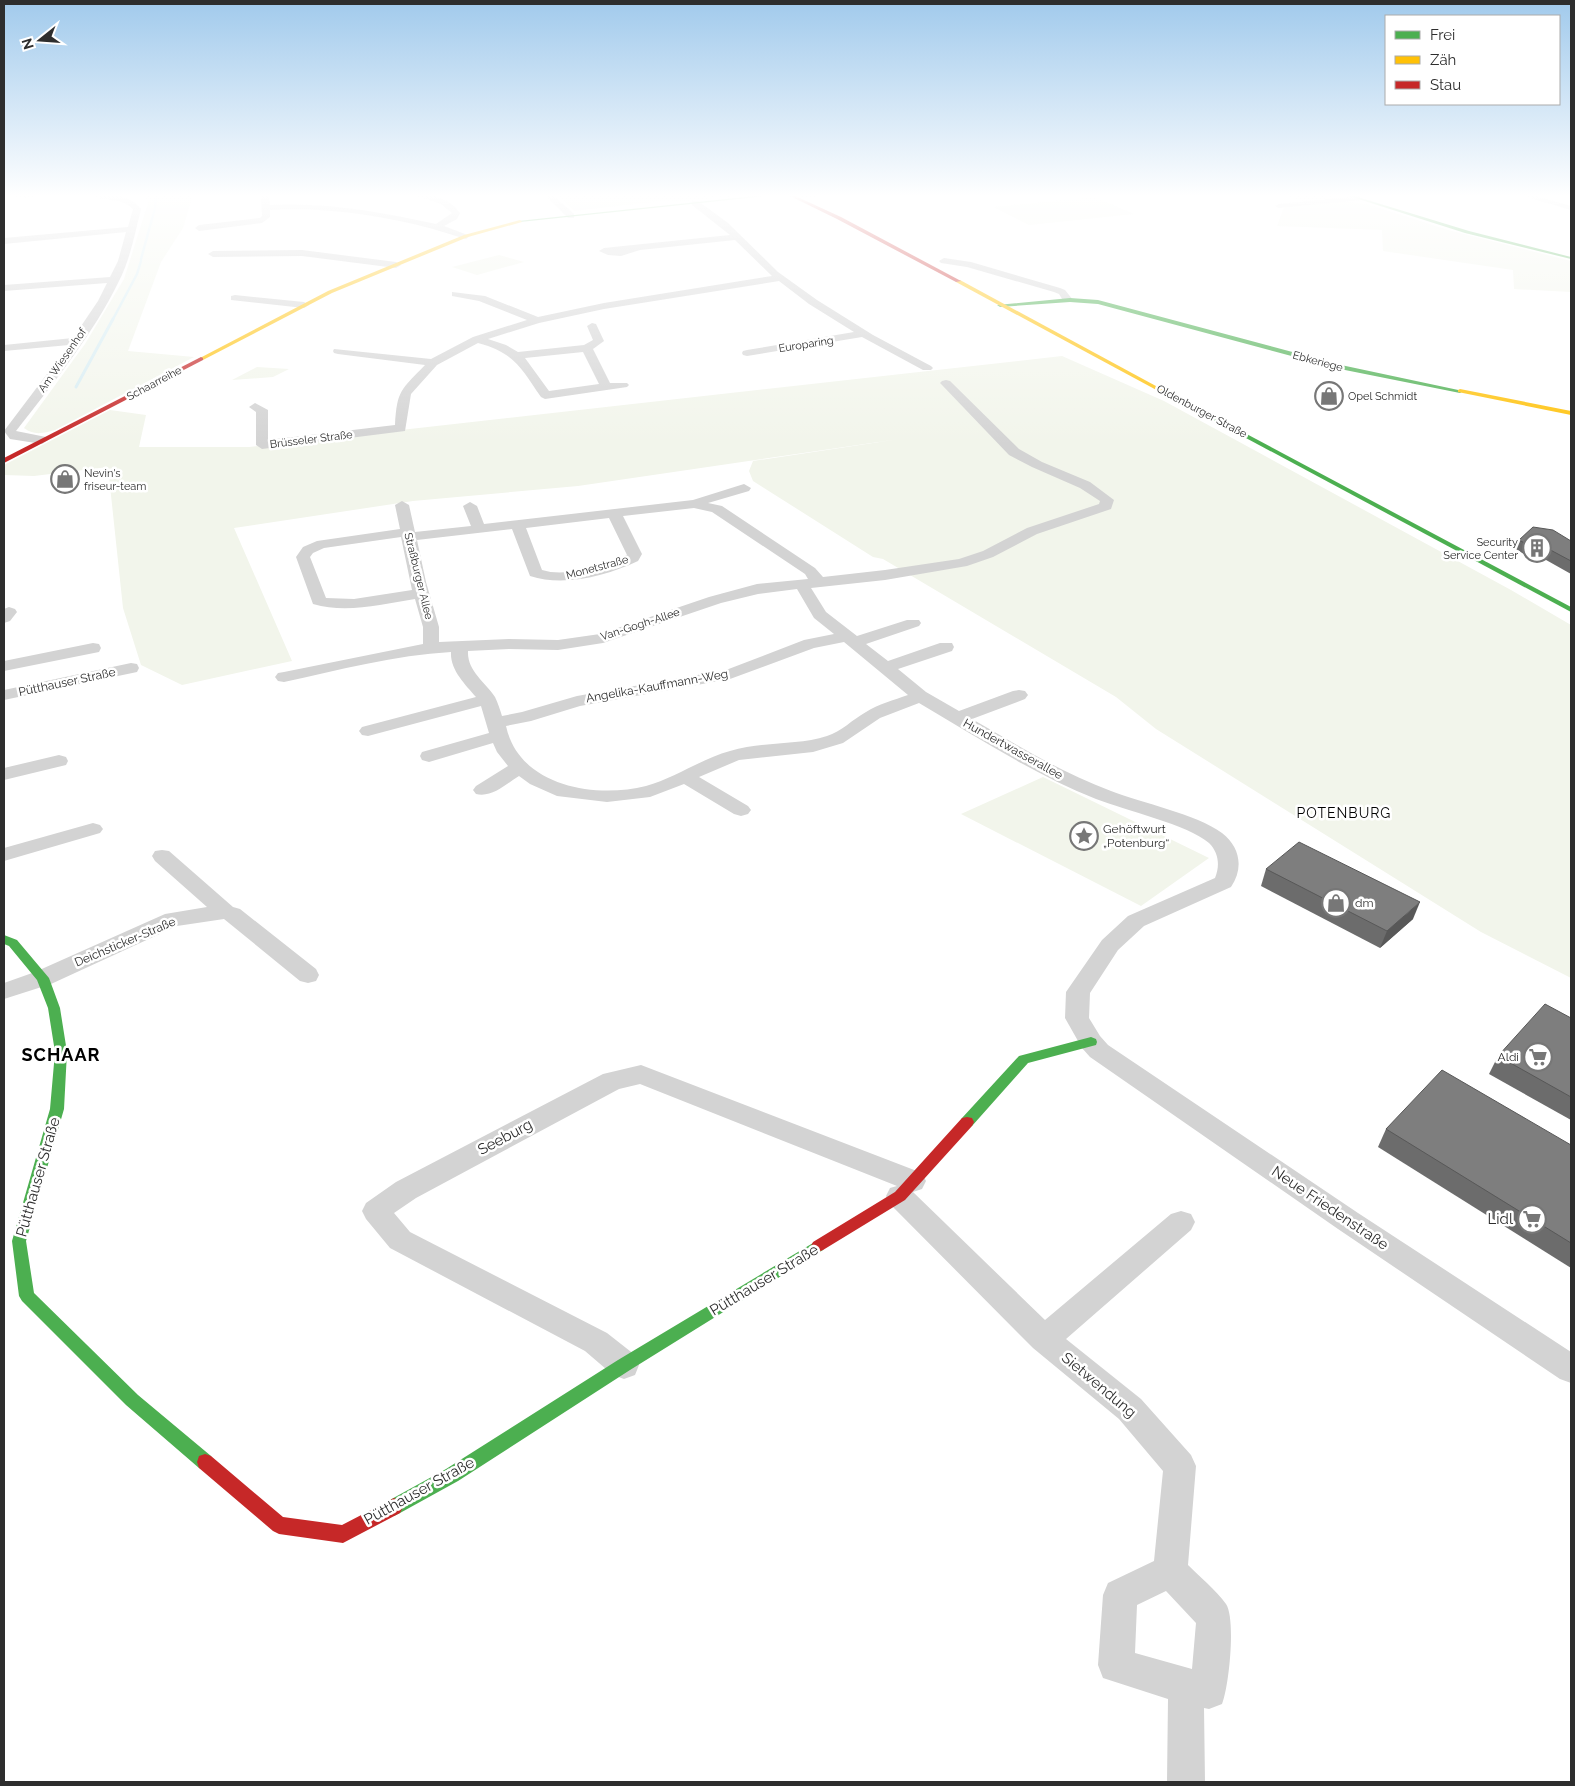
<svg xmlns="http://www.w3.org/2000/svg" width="1575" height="1786" viewBox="0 0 1575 1786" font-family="Raleway,sans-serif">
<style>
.green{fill:#f2f5eb}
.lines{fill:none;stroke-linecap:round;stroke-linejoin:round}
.stream-far1{stroke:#d6ecf2;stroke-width:2.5}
.stream{stroke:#d6ecf2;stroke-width:3}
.street{fill:#d3d3d3;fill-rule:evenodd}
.fast{fill:#4caf50;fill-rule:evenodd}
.slow{fill:#ffc107;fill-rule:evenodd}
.jam{fill:#c62828;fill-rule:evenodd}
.wall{fill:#6c6c6c}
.shaded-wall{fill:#585858}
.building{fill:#7e7e7e;stroke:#585858}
.labels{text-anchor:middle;stroke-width:5;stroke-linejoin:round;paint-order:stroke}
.far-street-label{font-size:11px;fill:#2e2e2e;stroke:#fff}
.far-poi-label{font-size:11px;fill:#2e2e2e;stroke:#fff;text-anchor:start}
.street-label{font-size:12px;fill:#2e2e2e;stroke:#fff}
.poi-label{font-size:12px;fill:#2e2e2e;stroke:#fff;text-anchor:start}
.neighbourhood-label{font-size:14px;letter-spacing:1px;fill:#000;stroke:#fff}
.near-street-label{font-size:15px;fill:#2e2e2e;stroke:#fff}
.near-poi-label{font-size:15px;fill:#2e2e2e;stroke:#fff;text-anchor:end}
.district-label{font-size:18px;font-weight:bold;letter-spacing:1px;fill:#000;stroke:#fff}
</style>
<rect width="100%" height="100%" fill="#fff"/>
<g class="green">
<path d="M137,195h56l-10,33 -22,34 -33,89 66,6 -139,73c-12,3 -20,6 -31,-2l61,-84 39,-65 25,-79z"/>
<path d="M557,195h180l2,1 -64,6 -3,-2 -98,11z"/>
<path d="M1289,195h47l1,1 -3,2 -28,3 -16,-3z"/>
<path d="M1095,197l39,17 -105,11 -36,-18z"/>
<path d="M1340,201l27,3 81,26 123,31v31l-57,-3 -1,-19 -130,-19 -1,-21 -105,-4 7,-19z"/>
<path d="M499,255l25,7 -47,13 -25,-8z"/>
<path d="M1062,356l102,45 347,189 60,35v353l-90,-46 -325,-203 -40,-32 -233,-138 -10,-2 -120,-76 -4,-10 4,-10 153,-23 -328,48 -165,15 -179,27 58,133 -110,24 -41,-20 -18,-57 -15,-141 -74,9 -30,-1v-10l106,-55 36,5 -7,32h110z"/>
<path d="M257,367l32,2 -16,8 -41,3z"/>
<path d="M1043,777l166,81 -68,48 -180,-92z"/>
</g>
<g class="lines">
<g class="stream-far1">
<path d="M155,206l2,-11"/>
<path d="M141,259l14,-51"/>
<path d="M112,321l25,-47 4,-13"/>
</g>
<path class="stream" d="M76,387l37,-68"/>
<g class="street">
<path d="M12,195h26c-6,4 -20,4 -26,0z"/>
<path d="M93,195c18,-1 36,-1 48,14 -6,24 -11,51 -22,72 -25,52 -67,104 -103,150l30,6 2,3 -6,4 -32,-5 -6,-8 65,-86 -65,6v-6l69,-7 25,-37 9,-18 -103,8v-6l106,-8 8,-16 8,-29 -122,12v-6l124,-11 5,-18c-13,-13 -28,-6 -40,-14z"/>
<path d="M261,195h8l1,10c56,-3 111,7 166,19l16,-11 -11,-9 -26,-9c18,-1 34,3 45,18l-3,6 -13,7 26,10 -4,3c-11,-3 -22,-7 -33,-10 -53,-14 -108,-22 -163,-19v7l-8,6 -63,8 -4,-3 4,-3 61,-7 2,-2z"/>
<path d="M545,195h8l21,19v4h-6z"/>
<path d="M801,195h18l-4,2 -14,1z"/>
<path d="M1520,195h12l39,11v4z"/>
<path d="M1358,196h3v4l-82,8 -4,-2 4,-2z"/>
<path d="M692,201h6l30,22 50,49 39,28 56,35 58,31 2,2 -2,2h-8l-61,-33 -115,19 -4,-1 -1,-2 1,-2 4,-1 107,-18 -45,-28 -30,-23 -175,28 -65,14 -51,16 18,6 12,7 66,-7 9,-5 -6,-14 5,-3 4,1 8,17 -11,8 17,34h17l2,2 -2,2 -82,12 -4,-2c-20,-29 -26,-44 -63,-54l-41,22 -26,29 -6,37 -143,18 -6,-4v-33l-7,-5 6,-4 13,7v30l127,-15c2,-35 6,-35 30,-60l-87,-11 -4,-1 -1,-2 1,-2 97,10 42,-22 54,-17 -48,-19 -27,-5v-4l33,4 53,21 66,-14 168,-27 -37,-36 -95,10 -19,6 -13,-1 -9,-4 5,-3 126,-13 -38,-30zM583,352l16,32 -50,7 -24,-33z"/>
<path d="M302,250l94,12 5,3 -5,3 -94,-12 -89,1 -5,-3 5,-3z"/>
<path d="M944,258l27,4 89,26 5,2 8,10 -1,2h-8l-5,-8 -5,-2 -87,-25 -26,-4 -2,-2z"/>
<path d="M235,295l69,7 5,3 -5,3 -73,-8v-4z"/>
<path d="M946,380l4,1 69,68 23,13 48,20 24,18 -3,9 -74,25 -44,23 -26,9 -82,14 -74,8 15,24 31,24 50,-16h12l2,3 -2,3 -53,18 22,17 52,-18h12l2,4 -2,4 -54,18 28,23 33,19 54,-20 6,-1 6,1 3,4 -3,4 -53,20c45,26 90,54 139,72 31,12 85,23 111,42 18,14 22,35 9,54l-87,39 -26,24 -28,43 -1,25 11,18 8,9 250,168 213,139v31l-11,-4 -222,-150 -248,-172 -8,-9 -17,-30 1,-26 36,-52 26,-24 87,-38c5,-12 4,-25 -6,-35 -20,-18 -85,-33 -113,-44 -63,-25 -119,-62 -177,-96l-39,15 -37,25 -30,9 -74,8 -40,17 49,29 3,4 -3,4 -7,2 -7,-2 -50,-30 -34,13 -43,5 -50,-6 -27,-12 -11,-8c-13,8 -27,22 -43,18l-3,-4 3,-4 32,-20 -11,-14 -4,-9 -64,19 -7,-2 -2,-4 2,-4 67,-19 -8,-27 -113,30 -6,-1 -3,-4 3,-4 114,-30c-11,-13 -26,-27 -25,-45 -56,3 -112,18 -167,30l-6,-1 -3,-4 3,-4 6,-1 139,-28v-17l-8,-28c-34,5 -68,15 -102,5l-17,-47 7,-10 14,-6 83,-12 -5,-24 7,-4 7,4 6,27 56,-6 -8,-20 7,-4 7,4 7,18 209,-24 51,-16 7,4 -2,3 -41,12 14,3 93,62 8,9 62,-7 74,-11 24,-8 44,-23 72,-24 1,-3 -20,-13 -48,-21 -23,-12 -67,-70 -2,-2 2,-2zM694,508l18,4 93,62 3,5 -51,5 -48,13 -109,37 -42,6 -49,-1 -70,3v-15l-13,-45 -9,-42 95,-11 18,47c34,11 76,0 108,-15l4,-7 -19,-38zM609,518l18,37c-23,10 -60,23 -85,15l-16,-42zM401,537l11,53 -58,9 -28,-1 -16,-41 3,-4 11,-5zM797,589l17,29 20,16 -30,6 -78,30 -149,26 -55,16 -20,4c-2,-6 -4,-13 -7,-19 -10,-15 -28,-26 -27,-46l41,-2 49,1 45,-7 118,-40 37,-9zM844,642l64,53c-14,5 -30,9 -42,17 -13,7 -25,20 -39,24 -31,10 -66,5 -97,15 -29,8 -55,27 -84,35 -52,13 -127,0 -140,-60l25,-5 49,-15 150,-27 84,-31z"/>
<path d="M9,607l6,2 2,3 -7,9 -6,2v-14z"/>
<path d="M93,643l6,1 2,4 -2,4 -95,19v-10z"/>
<path d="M131,663l6,1 2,4 -2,4 -133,28v-10z"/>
<path d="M59,755l7,2 2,4 -2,4 -62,15v-12z"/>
<path d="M93,823l7,2 3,4 -3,4 -96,28v-13z"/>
<path d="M162,850l7,1 64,56 7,2 76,60 3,6 -3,6 -8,2 -8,-2 -76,-62 -47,7 -126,58 -47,15v-16l31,-11 130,-58 42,-7 -52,-46 -3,-5 3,-5z"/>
<path d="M641,1065l281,108 4,8 -4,8 -9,3 132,128 126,-106 10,-3 10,3 4,8 -4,8 -125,109 75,60 50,56 5,11 -8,99c12,12 28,25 38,39 10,15 3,83 -4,100l-13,5 -5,-1 1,74h-38l1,-83 -65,-21 -5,-13 5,-70 5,-12 46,-22 9,-90 -44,-52 -86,-71 -143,-144 -4,-8 4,-8 7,-2 -257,-102 -21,5 -203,109 -22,15 16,19 197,101 28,22 4,10 -4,10 -11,4 -11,-4 -28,-24 -195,-103 -24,-29 -4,-8 4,-8 30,-21 207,-108zM1166,1591l30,32 -4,46 -57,-16 2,-48z"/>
</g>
<g class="fast">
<path d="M764,195h11l-255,27 -2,-1z"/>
<path d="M1346,195h5l118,36 102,26v2l-106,-26z"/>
<path d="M1070,298l28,2 243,65 122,26 -3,2 -120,-24 -242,-65 -28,-2 -70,5 -3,-2z"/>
<path d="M1164,390l407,217v5l-409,-219 -1,-1z"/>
<path d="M4,935l13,5 32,38 11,30 7,44 -3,57 -38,132 8,52 104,102 73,61 2,6 -2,6 -6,2 -6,-2 -73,-63 -104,-104 -3,-5 -7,-55 38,-132 5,-57 -7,-44 -11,-28 -28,-34 -5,-2z"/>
<path d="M1091,1037l5,2 1,3 -1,3 -68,18 -56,63 -5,1 -5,-1 -2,-4 2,-4 57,-62z"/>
<path d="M818,1240l5,2 2,4 -2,4 -193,120 -172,111 -58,32 -6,3 -6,-3 -3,-6 3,-6 58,-32 172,-109z"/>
</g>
<g class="slow">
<path d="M520,220l2,2 -54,15 -136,56 -129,67 -5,-1 130,-68 136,-56z"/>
<path d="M956,280h4l207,112 -5,1 -206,-111z"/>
<path d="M1460,389l111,22v4l-113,-23v-2z"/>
</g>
<g class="jam">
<path d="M788,195h5l48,22 120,64 -5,1 -119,-63z"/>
<path d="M201,357l2,1v2l-199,103v-5z"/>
<path d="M967,1117l5,1 2,4 -2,4 -67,74 -82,50 -5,2 -5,-2 -2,-4 2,-4 82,-50 67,-74z"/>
<path d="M205,1454l6,2 72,61 59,8 52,-27 6,3 3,6 -3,6 -57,30 -64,-9 -6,-3 -74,-63 -2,-6 2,-6z"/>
</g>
</g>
<g class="wall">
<path d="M1519,540l52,1v33l-32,-18 -9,2 -14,-9z"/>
<path d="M1266,869l147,50 -33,29 -119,-62z"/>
<path d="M1571,1018v102l-82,-46 9,-18z"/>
<path d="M1386,1129l185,16v123l-193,-121z"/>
</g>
<g class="shaded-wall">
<path d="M1543,546l-4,10 -9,2 4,-10z"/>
<path d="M1420,902l-7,17 -33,29 7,-17z"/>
</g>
<g class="building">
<path d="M1533,527l20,3 18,11v20l-28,-15 -9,2 -15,-8z"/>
<path d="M1299,842l121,60 -33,29 -121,-62z"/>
<path d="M1545,1004l26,14v79l-73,-41z"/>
<path d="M1442,1070l129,75v98l-185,-114z"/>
</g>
<linearGradient id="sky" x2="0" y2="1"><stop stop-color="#a1caec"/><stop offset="0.44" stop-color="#fff"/><stop offset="1" stop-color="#fff" stop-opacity="0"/></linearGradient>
<rect width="1575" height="445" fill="url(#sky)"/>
<defs>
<symbol id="shop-ring" viewBox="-11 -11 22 22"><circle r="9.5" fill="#fff" stroke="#777" stroke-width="1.5"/><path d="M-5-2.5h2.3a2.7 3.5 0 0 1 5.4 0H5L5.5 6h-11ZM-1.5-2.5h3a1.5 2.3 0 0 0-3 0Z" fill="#777"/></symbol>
<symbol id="building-ring" viewBox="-11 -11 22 22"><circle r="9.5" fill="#fff" stroke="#777" stroke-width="1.5"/><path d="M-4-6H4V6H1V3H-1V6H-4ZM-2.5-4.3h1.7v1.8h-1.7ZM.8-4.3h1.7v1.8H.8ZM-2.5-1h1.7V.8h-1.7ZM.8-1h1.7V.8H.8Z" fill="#777"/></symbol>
<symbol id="sight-ring" viewBox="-11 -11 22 22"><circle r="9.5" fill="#fff" stroke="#777" stroke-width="1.5"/><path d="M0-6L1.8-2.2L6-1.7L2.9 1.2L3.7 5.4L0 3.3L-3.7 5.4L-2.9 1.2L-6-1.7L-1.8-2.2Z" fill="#777"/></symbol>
<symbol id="supermarket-ring" viewBox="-11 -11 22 22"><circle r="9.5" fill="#fff" stroke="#777" stroke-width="1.5"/><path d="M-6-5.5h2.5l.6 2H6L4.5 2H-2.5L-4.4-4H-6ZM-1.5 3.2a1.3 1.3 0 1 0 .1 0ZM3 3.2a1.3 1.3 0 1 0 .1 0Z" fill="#777"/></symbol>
</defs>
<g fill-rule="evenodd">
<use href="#shop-ring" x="1313" y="380" width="32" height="32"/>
<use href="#shop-ring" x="49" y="463" width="32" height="32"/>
<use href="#building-ring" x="1521" y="532" width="32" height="32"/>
<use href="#sight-ring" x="1068" y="820" width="32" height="32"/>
<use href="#shop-ring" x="1320" y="887" width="32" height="32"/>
<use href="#supermarket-ring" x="1522" y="1041" width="32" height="32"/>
<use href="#supermarket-ring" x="1516" y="1203" width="32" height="32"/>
</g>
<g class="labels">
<g class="far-street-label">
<text transform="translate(806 344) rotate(-9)" y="4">Europaring</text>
<text transform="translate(62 360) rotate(-55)" y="4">Am Wiesenhof</text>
<text transform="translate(1318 361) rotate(15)" y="4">Ebkeriege</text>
<text transform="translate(154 383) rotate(-28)" y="4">Schaarreihe</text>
<text transform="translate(1202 411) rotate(28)" y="4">Oldenburger Straße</text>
<text transform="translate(311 439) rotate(-7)" y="4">Brüsseler Straße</text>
<text transform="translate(597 567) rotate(-15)" y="4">Monetstraße</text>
<text transform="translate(419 576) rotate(76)" y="4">Straßburger Allee</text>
<text transform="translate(640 624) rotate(-18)" y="4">Van-Gogh-Allee</text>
</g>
<g class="far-poi-label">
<text x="1348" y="400">Opel Schmidt</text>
<text x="84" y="477">Nevin's<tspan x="84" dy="13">friseur-team</tspan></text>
<text x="1518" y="546" text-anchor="end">Security<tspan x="1518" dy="13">Service Center</tspan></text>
</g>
<g class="street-label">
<text transform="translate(67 682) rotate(-12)" y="4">Pütthauser Straße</text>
<text transform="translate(657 686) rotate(-10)" y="4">Angelika-Kauffmann-Weg</text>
<text transform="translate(1013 749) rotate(29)" y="4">Hundertwasserallee</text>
<text transform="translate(125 942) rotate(-23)" y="4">Deichsticker-Straße</text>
</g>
<g class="poi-label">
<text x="1103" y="833">Gehöftwurt<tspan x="1103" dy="14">„Potenburg“</tspan></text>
<text x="1355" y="907">dm</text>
<text x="1519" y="1061" text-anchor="end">Aldi</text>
</g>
<g class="neighbourhood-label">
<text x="1344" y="818">POTENBURG</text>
</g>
<g class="near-street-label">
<text transform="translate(505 1137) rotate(-28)" y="5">Seeburg</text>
<text transform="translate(38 1177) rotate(-74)" y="5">Pütthauser Straße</text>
<text transform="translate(1330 1208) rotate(34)" y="5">Neue Friedenstraße</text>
<text transform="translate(764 1280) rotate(-31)" y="5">Pütthauser Straße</text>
<text transform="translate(1099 1385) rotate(40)" y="5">Sietwendung</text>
<text transform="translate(419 1491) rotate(-29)" y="5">Pütthauser Straße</text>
</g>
<g class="near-poi-label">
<text x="1513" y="1224">Lidl</text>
</g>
<g class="district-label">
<text x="61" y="1061">SCHAAR</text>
</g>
</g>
<rect width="1575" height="1786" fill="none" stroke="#2e2e2e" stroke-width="10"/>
<rect x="1385" y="15" width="175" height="90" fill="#ffffff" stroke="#ababab"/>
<rect x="1395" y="31" width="25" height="8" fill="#4caf50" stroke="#ababab"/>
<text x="1430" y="40" font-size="15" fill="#2e2e2e">Frei</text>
<rect x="1395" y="56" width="25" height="8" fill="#ffc107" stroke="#ababab"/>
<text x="1430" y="65" font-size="15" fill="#2e2e2e">Zäh</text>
<rect x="1395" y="81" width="25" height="8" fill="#c62828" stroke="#ababab"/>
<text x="1430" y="90" font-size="15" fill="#2e2e2e">Stau</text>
<g transform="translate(40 40) rotate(253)" stroke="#ffffff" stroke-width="4" paint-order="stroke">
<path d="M0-4L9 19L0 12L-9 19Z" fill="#2e2e2e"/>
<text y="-8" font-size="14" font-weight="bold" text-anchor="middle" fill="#2e2e2e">N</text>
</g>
</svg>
